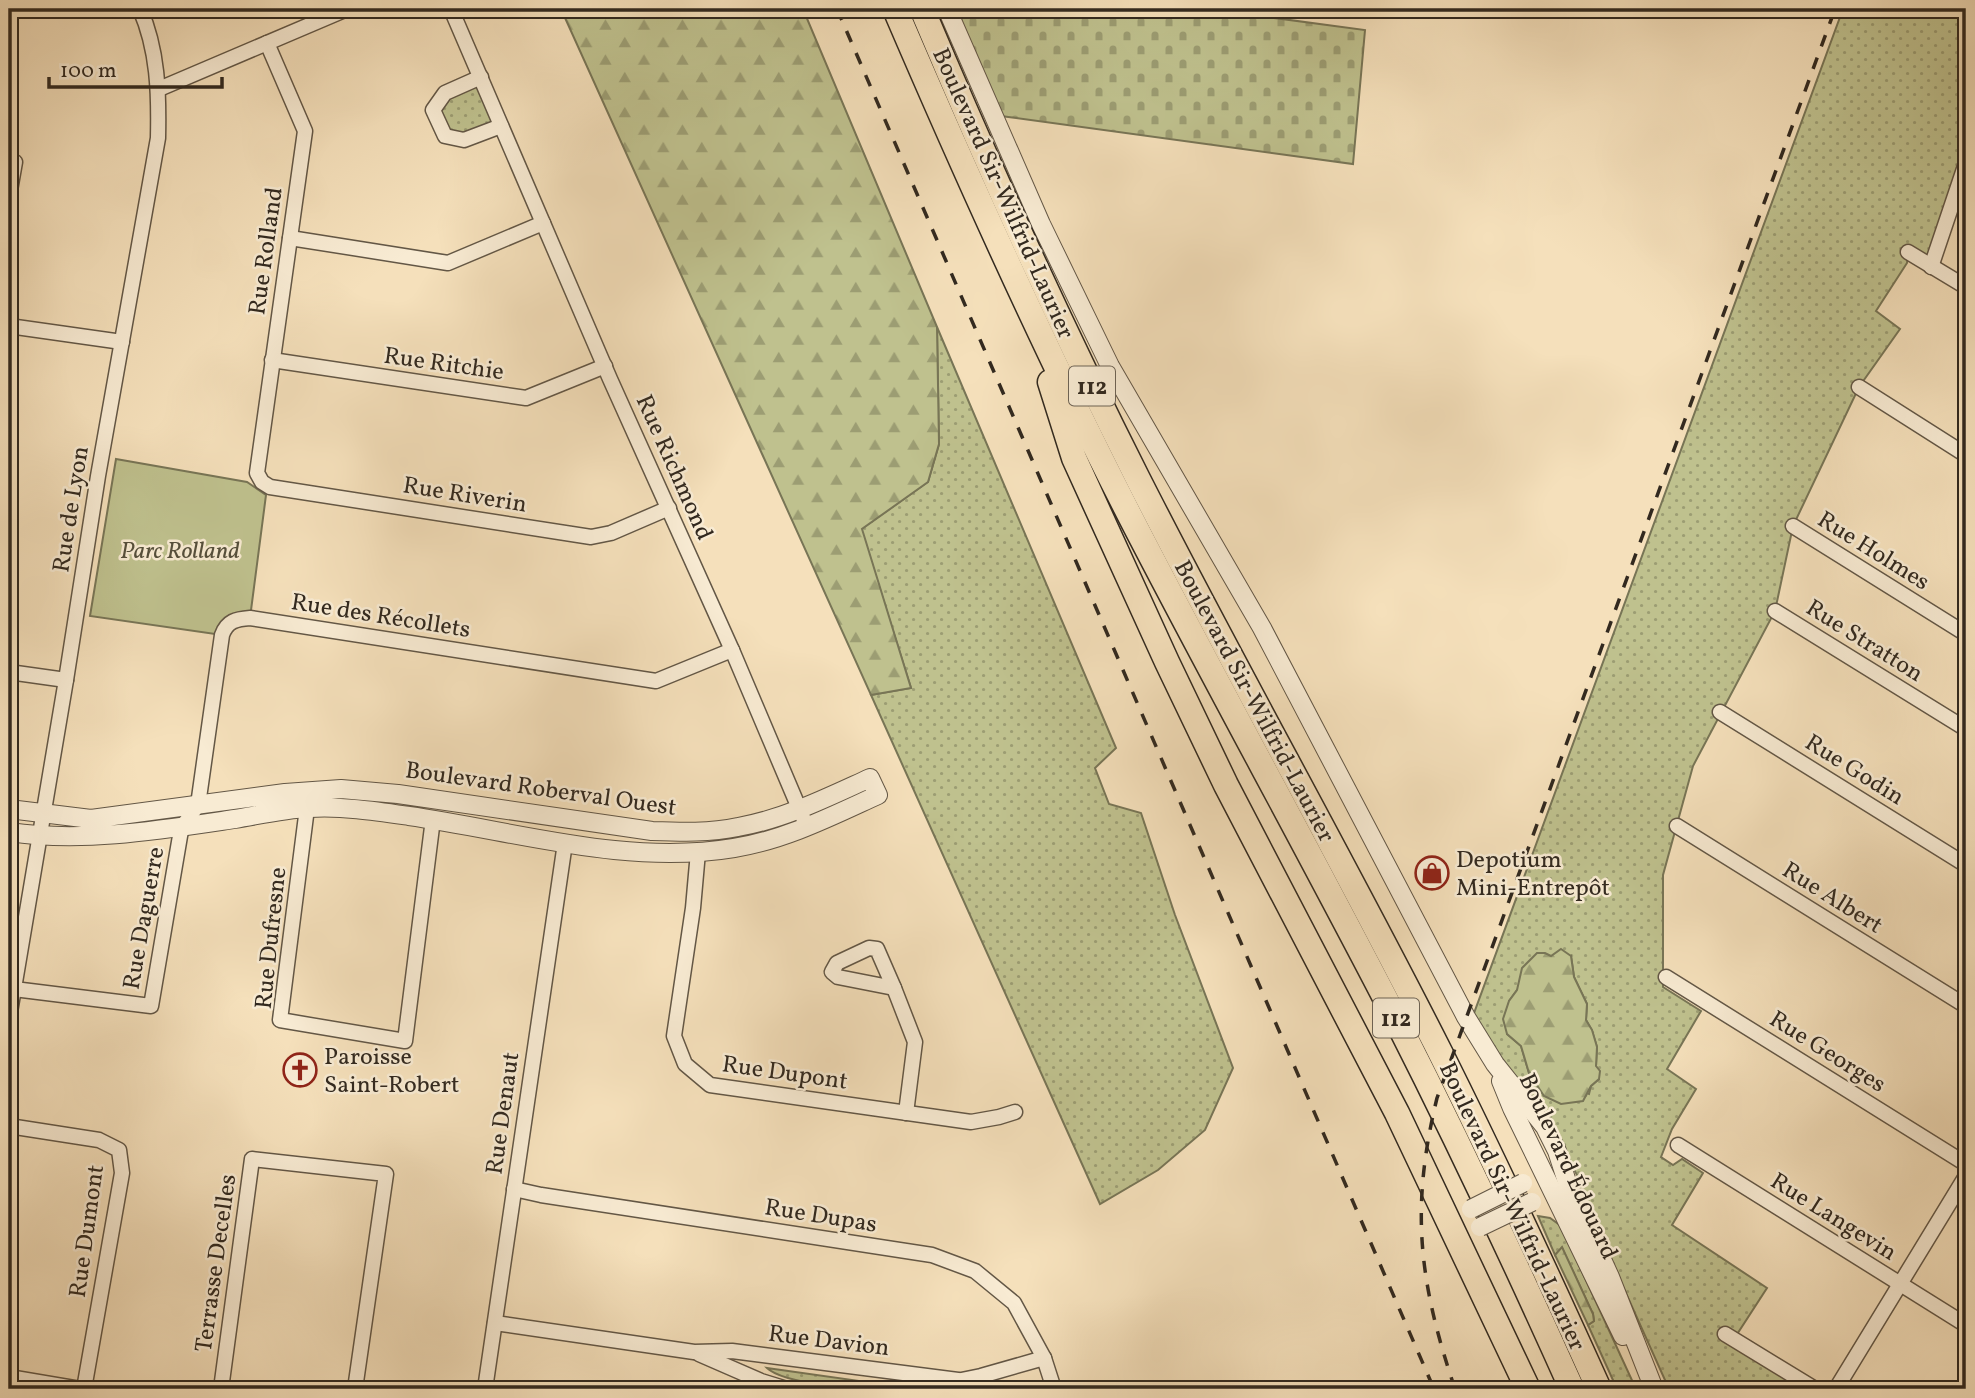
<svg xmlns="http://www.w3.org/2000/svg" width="1975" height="1398" viewBox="0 0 1975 1398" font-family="Vollkorn,serif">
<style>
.grass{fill:url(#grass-dots);stroke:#787556;stroke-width:2;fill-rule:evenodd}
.forest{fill:url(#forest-firs);stroke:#787556;stroke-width:2}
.cemetery{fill:url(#cemetery-stones);stroke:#787556;stroke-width:2}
.green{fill:#bfc18e;stroke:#787556;stroke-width:2}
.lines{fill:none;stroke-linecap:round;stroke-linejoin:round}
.minor-casing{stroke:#635746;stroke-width:17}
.tertiary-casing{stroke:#635746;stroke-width:20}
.motorway-casing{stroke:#32291f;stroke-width:27}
.minor{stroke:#f8ebd3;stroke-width:14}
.tertiary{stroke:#f8ebd3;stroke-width:18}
.motorway{stroke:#f5e0bb;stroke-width:24}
.rail{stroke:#32291f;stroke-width:3.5;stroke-dasharray:12 12;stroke-linecap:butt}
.tertiary-bridge-casing{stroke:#635746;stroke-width:20;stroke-linecap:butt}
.tertiary-bridge{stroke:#f8ebd3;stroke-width:18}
.labels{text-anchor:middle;stroke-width:5;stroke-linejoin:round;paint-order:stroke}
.shield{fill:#f8ebd3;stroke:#6d6355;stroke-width:2}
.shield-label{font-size:23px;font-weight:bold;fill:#32291f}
.street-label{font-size:24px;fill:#32291f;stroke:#f8ebd3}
.park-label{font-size:24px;font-style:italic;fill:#554f3b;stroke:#f8ebd3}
.poi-label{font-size:24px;fill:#32291f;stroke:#f8ebd3;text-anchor:start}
</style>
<defs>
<pattern id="grass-dots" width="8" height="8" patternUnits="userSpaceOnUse" patternTransform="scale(1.75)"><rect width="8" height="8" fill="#bfc18e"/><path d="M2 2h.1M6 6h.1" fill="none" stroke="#9c9d73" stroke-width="1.8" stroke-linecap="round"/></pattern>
<pattern id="forest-firs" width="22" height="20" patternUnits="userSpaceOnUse" patternTransform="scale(1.75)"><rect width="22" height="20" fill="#bfc18e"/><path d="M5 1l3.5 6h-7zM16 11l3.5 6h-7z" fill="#9c9d73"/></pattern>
<pattern id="cemetery-stones" width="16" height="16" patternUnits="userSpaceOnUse" patternTransform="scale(1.75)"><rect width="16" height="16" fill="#bfc18e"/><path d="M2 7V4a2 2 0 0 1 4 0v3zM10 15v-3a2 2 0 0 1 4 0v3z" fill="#9c9d73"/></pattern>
</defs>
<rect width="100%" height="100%" fill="#f5e0bb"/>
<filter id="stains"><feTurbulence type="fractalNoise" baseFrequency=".00286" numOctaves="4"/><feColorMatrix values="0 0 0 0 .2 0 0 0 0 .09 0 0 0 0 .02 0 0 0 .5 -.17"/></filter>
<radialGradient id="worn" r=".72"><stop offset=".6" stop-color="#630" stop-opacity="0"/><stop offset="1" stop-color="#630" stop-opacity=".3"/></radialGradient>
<g class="grass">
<path d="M1843,9h123v154l-35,104 -23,-14 -1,10 -31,48 24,18 -41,58 -66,139 -18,85 -82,155 -30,109v112l38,24 -34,58 29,20 -24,40 -11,28 12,8 9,-6 21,14 -31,52 95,63 -33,51 81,50h-146l-88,-196 -3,-16 -26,-51 -36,-43 -43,-67zM1571,956l3,21 13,27 -1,16 6,11 5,16 -1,19 3,13 -8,7 -2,8 -60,-21 -8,-27 -14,-12 2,-33 8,-11z"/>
<path d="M481,77l20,49 -56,10 -12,-26z"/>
<path d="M937,327l179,421 -21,20 14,36 32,9 34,102 58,153 -28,62 -47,40 -58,34 -229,-509 40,-7 -50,-159 67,-47 11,-38z"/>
<path d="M1538,1216l12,2 11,8 75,163h-19l-29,-64 6,-4 -1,-7 -31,-66 -7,7z"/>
<path d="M767,1368l121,17v2c-25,4 -104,-3 -121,-19z"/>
</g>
<g class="forest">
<path d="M561,9h242l134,318 2,117 -11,38 -66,47 49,159 -40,7z"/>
<path d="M1561,949l10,7 3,21 13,27 -1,16 6,10 5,17 -1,19 4,5 -1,8 -8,7 -8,15 -22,3 -17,-8 -15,-23 -8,-27 -14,-12 -4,-15 6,-18 8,-11 5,-22 15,-15h8l6,3z"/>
<path d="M1562,1247l31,67 1,7 -6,4 -33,-70z"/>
</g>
<path class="cemetery" d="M955,9h252l158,21 -12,134 -352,-48z"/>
<path class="green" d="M116,459l131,23 19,13 -16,123 -28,17 -132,-19z"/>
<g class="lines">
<defs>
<g id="minor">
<path d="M451,9l159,370 122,271 75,177"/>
<path d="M9,11l5,-2"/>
<path d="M267,43l38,88 -48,342 5,9 8,5 321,50 20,-4 58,-25"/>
<path d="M481,77l-36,16 -12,17 12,26 19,4 37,-14"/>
<path d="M159,89l188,-80"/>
<path d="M9,160l6,2 -6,34"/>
<path d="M290,238l158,25 95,-40"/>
<path d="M1908,252l58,35"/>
<path d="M1931,267l35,-104"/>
<path d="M9,326l113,16"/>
<path d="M272,360l254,38 79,-32"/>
<path d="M1859,387l107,68"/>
<path d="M1793,526l173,108"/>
<path d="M1775,611l191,118"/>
<path d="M9,672l57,8"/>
<path d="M1720,712l246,153"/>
<path d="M307,808l-27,212 125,21 28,-222"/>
<path d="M1677,826l289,180"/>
<path d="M698,852l-5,56 -19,128 11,28 25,21 261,37 28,-5 16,-5"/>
<path d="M869,948l8,1 17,39 -56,-11 -6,-5 5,-9z"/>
<path d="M1666,977l300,187"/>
<path d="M894,988l21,54 -9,71"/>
<path d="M14,989l137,17 29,-170 2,-9 16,-22 24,-170c5,-14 14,-16 28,-17l406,63 76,-31"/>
<path d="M9,1018l57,-338 32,-204 60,-338c1,-45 0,-88 -18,-129"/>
<path d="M9,1126l90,14 20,10 3,23 -38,216"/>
<path d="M1678,1145l288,180"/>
<path d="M514,1189l27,6 391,60 43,16 39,32 30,55 10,31"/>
<path d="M495,1323l199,29 38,-1 226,29"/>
<path d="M1725,1334l90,55"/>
<path d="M699,1354l62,27 26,8"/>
<path d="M9,1377l71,12"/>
<path d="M221,1389l31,-230 134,15 -31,215"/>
<path d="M485,1389l80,-546"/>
<path d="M917,1389l64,-13 63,-18"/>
<path d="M1836,1389l130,-213"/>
</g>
<g id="tertiary">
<path d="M947,9l94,215 69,142 152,262 204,389 29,47 50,63 12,24 11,34 42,92 44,112"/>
<path d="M9,809l82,10 194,-26 56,-4 57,5 254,37c29,1 58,2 86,-4 46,-8 90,-30 132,-49l8,17c-46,21 -93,45 -144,53 -108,18 -219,-17 -325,-32 -34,-5 -66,-10 -100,-8 -25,1 -50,7 -74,11 -74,11 -152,24 -226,13"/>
<path d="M1501,1081l11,27 111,228"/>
</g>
<g id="motorway">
<path d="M895,9c73,170 149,339 234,505 87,169 180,336 267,505 62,122 120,245 176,370"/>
<path d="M922,9c67,159 138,316 216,470 98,193 205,381 303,575 55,110 107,222 158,335"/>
<path d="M1050,382l24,76 93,204 59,123 171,328 131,276"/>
</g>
</defs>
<use href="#minor" class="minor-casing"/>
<use href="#tertiary" class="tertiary-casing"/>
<use href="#motorway" class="motorway-casing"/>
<use href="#minor" class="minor"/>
<use href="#tertiary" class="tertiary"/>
<use href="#motorway" class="motorway"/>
<g class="rail">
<path d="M837,9l597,1380"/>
<path d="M1455,1389c-36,-107 -45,-180 -18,-291l398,-1089"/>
</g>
<defs>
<g id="tertiary-bridge">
<path d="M1471,1209l52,-26"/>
<path d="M1480,1227l52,-25"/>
</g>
</defs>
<use href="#tertiary-bridge" class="tertiary-bridge-casing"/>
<use href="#tertiary-bridge" class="tertiary-bridge"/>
</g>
<defs>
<symbol id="shop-ring" viewBox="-11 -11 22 22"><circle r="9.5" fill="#f8ebd3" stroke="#8f2418" stroke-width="1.5"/><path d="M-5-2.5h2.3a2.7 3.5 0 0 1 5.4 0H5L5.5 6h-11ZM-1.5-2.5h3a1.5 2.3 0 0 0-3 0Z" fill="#8f2418"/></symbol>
<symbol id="church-ring" viewBox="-11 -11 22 22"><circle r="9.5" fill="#f8ebd3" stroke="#8f2418" stroke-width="1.5"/><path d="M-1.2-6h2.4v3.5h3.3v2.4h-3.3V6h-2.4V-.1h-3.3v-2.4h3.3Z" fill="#8f2418"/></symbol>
</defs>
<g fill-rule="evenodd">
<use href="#shop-ring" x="1413" y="854" width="38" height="38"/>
<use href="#church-ring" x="281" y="1051" width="38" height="38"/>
</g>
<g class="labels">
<g class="shield">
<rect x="1069" y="366.5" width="46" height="39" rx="5"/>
<rect x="1373" y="998.5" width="46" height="39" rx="5"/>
</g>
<g class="shield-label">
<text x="1092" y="394">112</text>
<text x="1396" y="1026">112</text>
</g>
<g class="street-label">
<text transform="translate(1004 193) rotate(66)" y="8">Boulevard Sir-Wilfrid-Laurier</text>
<text transform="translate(265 251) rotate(-82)" y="8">Rue Rolland</text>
<text transform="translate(444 363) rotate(8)" y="8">Rue Ritchie</text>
<text transform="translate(675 467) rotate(66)" y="8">Rue Richmond</text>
<text transform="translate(465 494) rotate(9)" y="8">Rue Riverin</text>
<text transform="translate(70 509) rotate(-81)" y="8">Rue de Lyon</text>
<text transform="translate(1874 550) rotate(32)" y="8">Rue Holmes</text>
<text transform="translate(381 615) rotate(9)" y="8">Rue des Récollets</text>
<text transform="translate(1865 640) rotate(32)" y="8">Rue Stratton</text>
<text transform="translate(1255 701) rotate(62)" y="8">Boulevard Sir-Wilfrid-Laurier</text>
<text transform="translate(1855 769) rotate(32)" y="8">Rue Godin</text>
<text transform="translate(541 788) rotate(8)" y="8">Boulevard Roberval Ouest</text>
<text transform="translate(1833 897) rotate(32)" y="8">Rue Albert</text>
<text transform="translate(143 918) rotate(-80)" y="8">Rue Daguerre</text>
<text transform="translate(270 938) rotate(-84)" y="8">Rue Dufresne</text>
<text transform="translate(1828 1051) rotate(32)" y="8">Rue Georges</text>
<text transform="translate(785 1072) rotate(8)" y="8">Rue Dupont</text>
<text transform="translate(502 1113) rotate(-82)" y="8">Rue Denaut</text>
<text transform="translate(1569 1166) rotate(65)" y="8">Boulevard Édouard</text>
<text transform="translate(1513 1206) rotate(65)" y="8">Boulevard Sir-Wilfrid-Laurier</text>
<text transform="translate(821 1215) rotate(9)" y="8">Rue Dupas</text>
<text transform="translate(1834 1216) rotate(32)" y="8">Rue Langevin</text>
<text transform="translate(86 1231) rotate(-82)" y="8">Rue Dumont</text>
<text transform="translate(215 1263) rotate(-82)" y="8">Terrasse Decelles</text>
<text transform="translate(829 1340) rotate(7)" y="8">Rue Davion</text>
</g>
<g class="park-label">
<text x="180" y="558">Parc Rolland</text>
</g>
<g class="poi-label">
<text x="1456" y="867">Depotium<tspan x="1456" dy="28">Mini-Entrepôt</tspan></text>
<text x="324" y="1064">Paroisse<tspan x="324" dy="28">Saint-Robert</tspan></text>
</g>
</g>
<rect width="1975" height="1398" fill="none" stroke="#f5e0bb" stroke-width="35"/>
<rect x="10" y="10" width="1954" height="1377" fill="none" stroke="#32291f" stroke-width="3.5"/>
<rect x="18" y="18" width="1940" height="1363" fill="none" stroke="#32291f" stroke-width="2"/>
<path d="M49 77v10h173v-10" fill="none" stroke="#32291f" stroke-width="3.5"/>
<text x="60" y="77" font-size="21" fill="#32291f" stroke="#f8ebd3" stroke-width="5" paint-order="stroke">100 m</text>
<rect width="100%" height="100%" filter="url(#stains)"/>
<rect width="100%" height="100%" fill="url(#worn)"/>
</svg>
